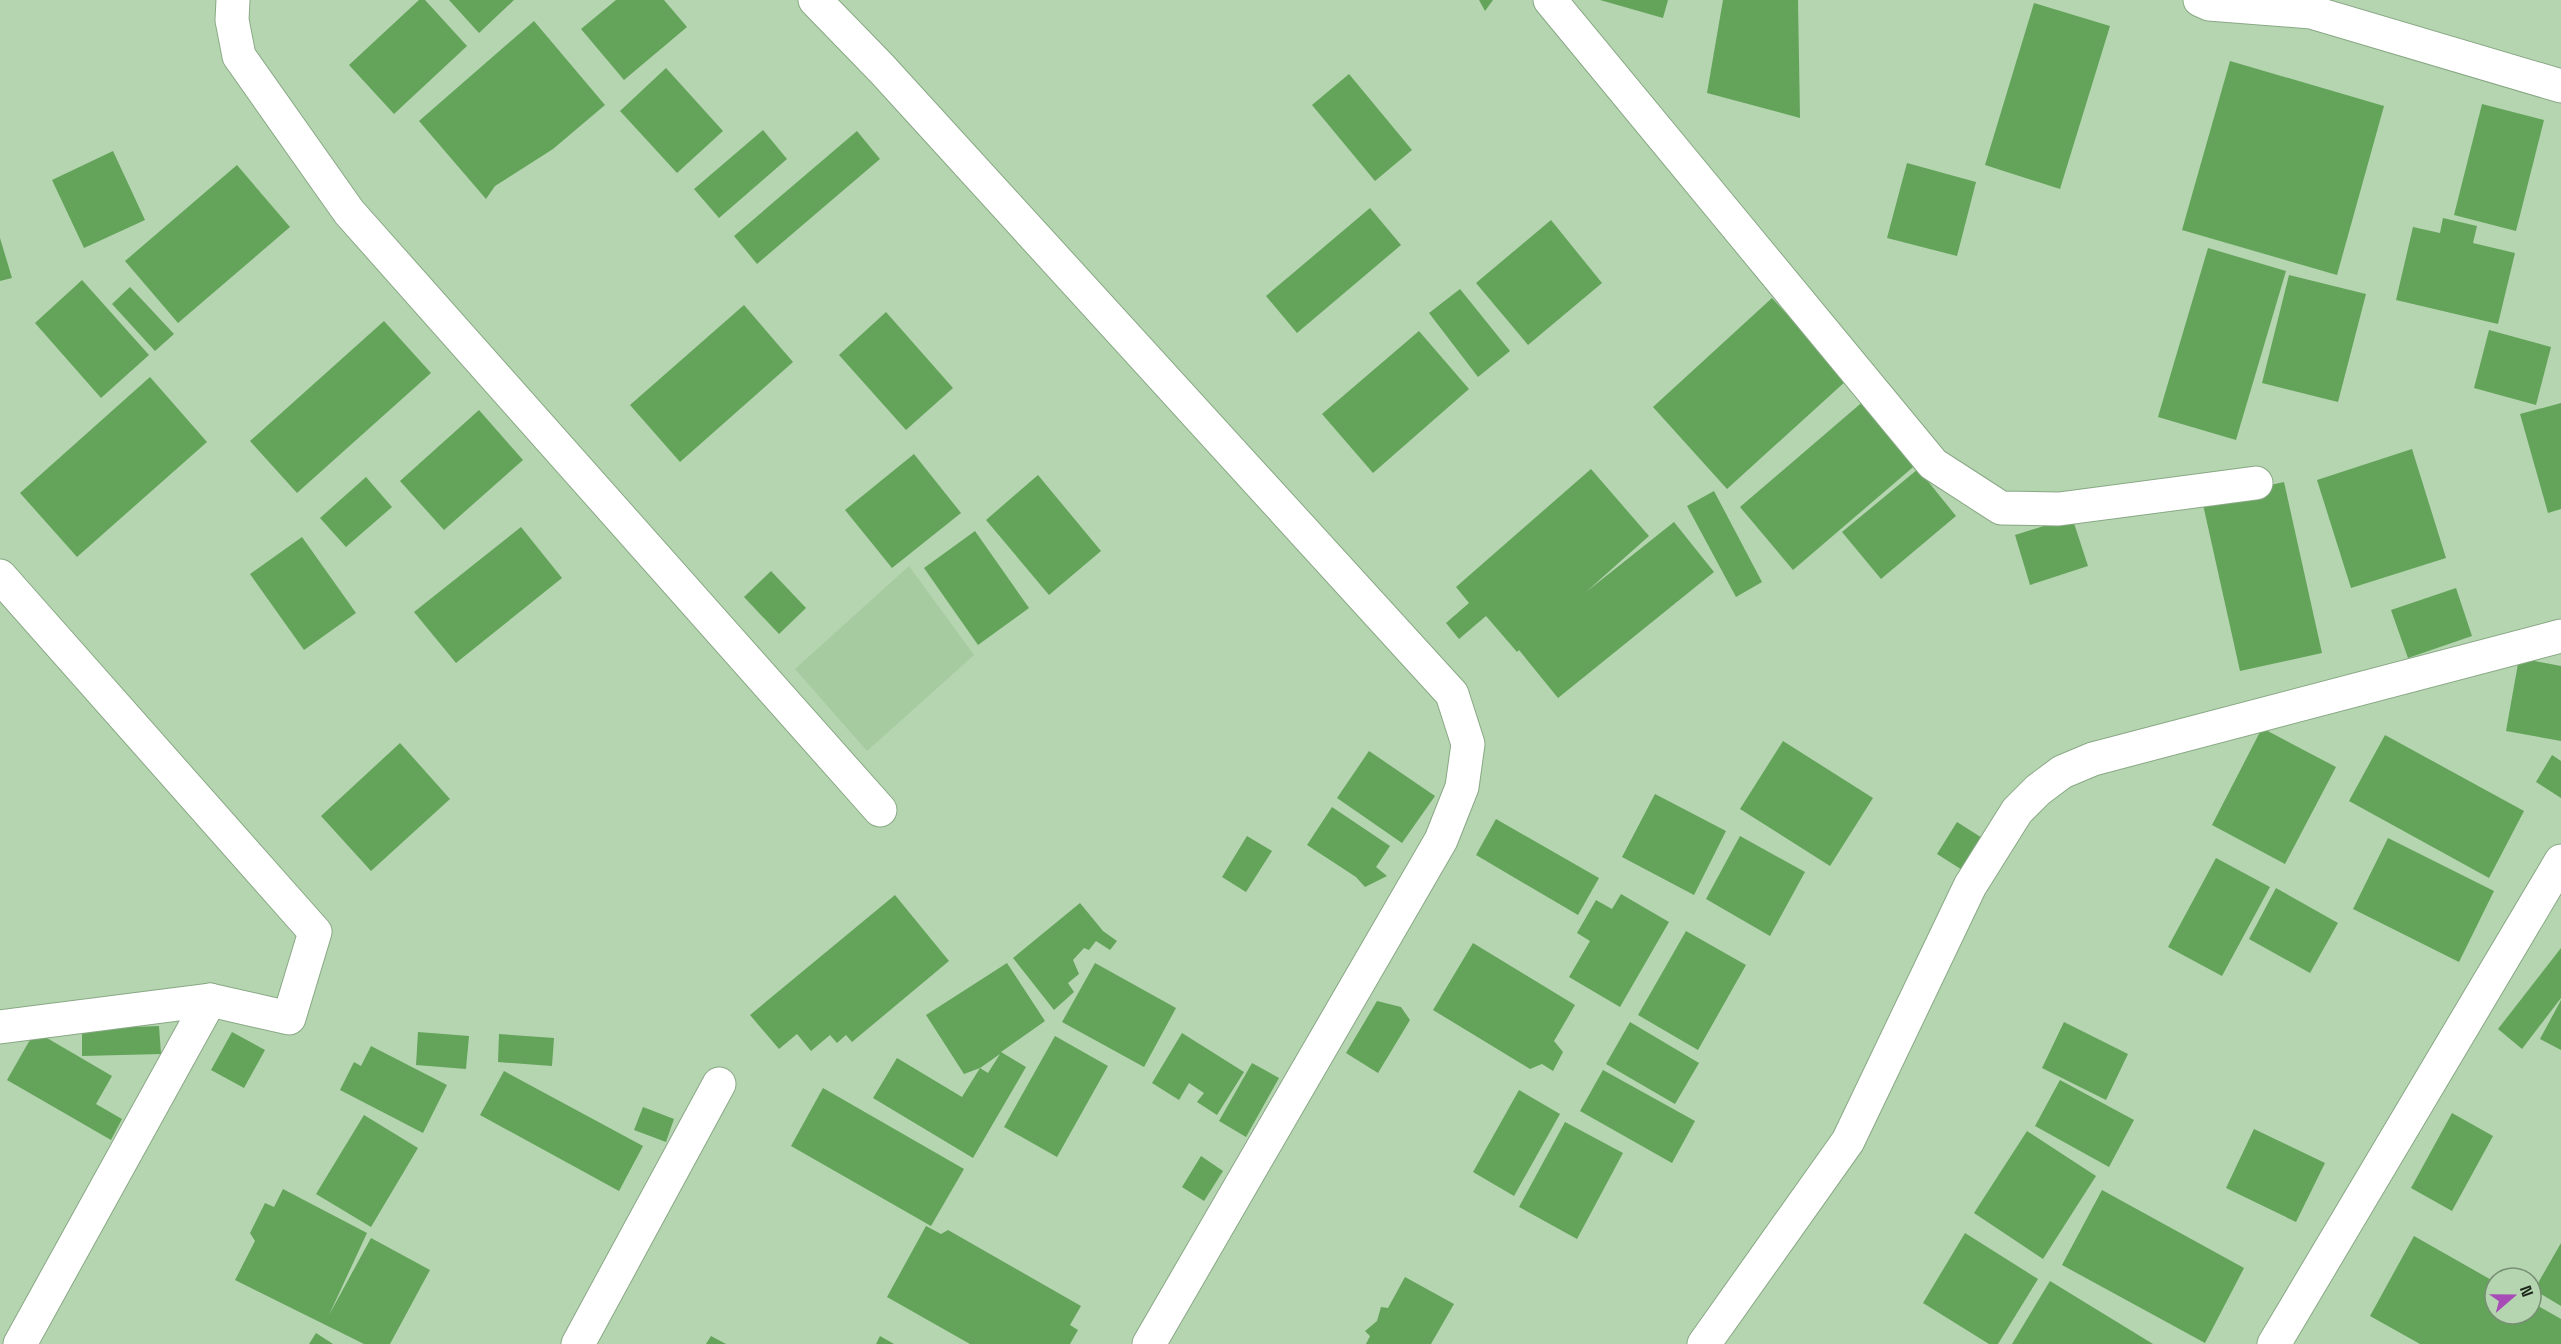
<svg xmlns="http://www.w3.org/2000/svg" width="2561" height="1344" viewBox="0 0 2561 1344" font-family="'Space Grotesk',sans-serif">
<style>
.built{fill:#a7cba1}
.building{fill:#63a45a;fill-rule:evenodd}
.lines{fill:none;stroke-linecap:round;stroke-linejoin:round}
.street-casing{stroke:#89a885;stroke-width:35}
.street{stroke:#fff;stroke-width:33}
</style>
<rect width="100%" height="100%" fill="#b5d5b0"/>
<path class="built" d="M909,566l65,89 -107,96 -72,-82z"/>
<g class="building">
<path d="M419,0h6l42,46 -73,68 -45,-49z"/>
<path d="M449,0h65l-35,33z"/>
<path d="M616,0h48l23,27 -63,53 -43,-51z"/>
<path d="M1479,0h14l-8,11z"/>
<path d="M1600,0h68l-5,18z"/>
<path d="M1723,0h75l2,118 -93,-25z"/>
<path d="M2034,3l76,23 -50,163 -75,-24z"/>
<path d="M534,21l71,84 -52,44 -58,37 -9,13 -67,-78z"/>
<path d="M2230,61l154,45 -47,169 -155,-45z"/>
<path d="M666,68l57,63 -46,42 -57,-62z"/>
<path d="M1349,74l63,76 -37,31 -63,-76z"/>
<path d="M2482,104l62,16 -28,111 -62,-16z"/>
<path d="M763,130l24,29 -68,59 -25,-29z"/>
<path d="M857,131l23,28 -123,105 -23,-28z"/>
<path d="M113,151l32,69 -61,28 -32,-68z"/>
<path d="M1907,163l69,19 -19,74 -70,-18z"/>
<path d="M237,165l53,62 -112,96 -53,-62z"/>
<path d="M1370,208l31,37 -104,88 -31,-37z"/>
<path d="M2443,218l34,8 -4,17 42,10 -17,71 -102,-24 17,-73 27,6z"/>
<path d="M1551,220l51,63 -74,62 -52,-62z"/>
<path d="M0,238l12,40 -12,3z"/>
<path d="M2208,248l78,23 -50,169 -78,-23z"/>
<path d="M2289,275l77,19 -28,108 -76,-19z"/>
<path d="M82,280l67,75 -48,43 -66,-75z"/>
<path d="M130,287l44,47 -19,17 -43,-47z"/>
<path d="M1460,289l50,62 -32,26 -49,-64z"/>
<path d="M1772,298l75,82 -120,109 -74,-82z"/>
<path d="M744,305l49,57 -113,100 -50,-57z"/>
<path d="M886,312l67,76 -47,42 -67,-75z"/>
<path d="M384,321l47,52 -134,120 -47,-52z"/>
<path d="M2489,330l62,17 -15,58 -62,-17z"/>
<path d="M1419,331l50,58 -96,84 -51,-59z"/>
<path d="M150,377l57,65 -130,115 -57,-64z"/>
<path d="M1866,399l53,63 -126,108 -53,-63z"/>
<path d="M2561,403v106l-13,4 -28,-99z"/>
<path d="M479,410l44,50 -79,70 -44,-49z"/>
<path d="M2412,449l34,109 -95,30 -34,-108z"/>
<path d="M914,454l47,59 -69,55 -47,-58z"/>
<path d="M1591,469l58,67 -63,56 88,-70 40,50 -156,126 -39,-48 -2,2 -31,-36 -27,23 -13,-16 23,-20 -13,-16z"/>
<path d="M1918,469l38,47 -75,63 -39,-47z"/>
<path d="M1038,475l63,76 -52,44 -63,-75z"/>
<path d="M366,477l26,30 -46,40 -26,-29z"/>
<path d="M2284,482l38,171 -82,18 -38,-171z"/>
<path d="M1714,491l48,91 -26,15 -49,-91z"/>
<path d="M2072,517l16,49 -58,19 -15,-50z"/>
<path d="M521,527l41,51 -106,85 -42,-51z"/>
<path d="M975,531l54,77 -51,37 -54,-77z"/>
<path d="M302,537l54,76 -52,37 -54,-76z"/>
<path d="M771,571l35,37 -27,26 -35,-37z"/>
<path d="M2456,588l16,48 -64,22 -17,-48z"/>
<path d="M2519,658l42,8v75l-55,-10z"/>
<path d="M2262,728l74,39 -51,97 -73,-39z"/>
<path d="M2385,735l139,76 -35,67 -140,-77z"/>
<path d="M1783,741l90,57 -43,68 -90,-57z"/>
<path d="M400,743l50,56 -79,72 -50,-55z"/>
<path d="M1369,751l66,45 -33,47 -65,-45z"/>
<path d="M2552,755l9,6v37l-25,-16z"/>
<path d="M1655,794l71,37 -32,64 -72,-38z"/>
<path d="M1332,807l58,39 -14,21 11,9 -22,11 -9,-10 -49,-32z"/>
<path d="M1496,819l103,59 -21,37 -102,-60z"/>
<path d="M1957,822l30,19 -20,32 -30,-19z"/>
<path d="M1247,836l25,15 -26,41 -24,-15z"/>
<path d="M1740,836l65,36 -35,64 -64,-37z"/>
<path d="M2388,838l106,53 -35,71 -106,-53z"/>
<path d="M2216,858l54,29 -48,89 -54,-29z"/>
<path d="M2276,888l62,35 -28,50 -61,-34z"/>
<path d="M1621,894l48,28 -49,85 -51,-30 21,-36 -13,-8 19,-33 16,9z"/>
<path d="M895,895l54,66 -97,81 -6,-7 -9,8 -7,-8 -19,16 -14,-17 -18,15 -29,-34z"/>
<path d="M1080,903l23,28 14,10 -7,9 -14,-9 -7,9 -5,-2 -11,12 6,14 -11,9 6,9 -20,18 -41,-52z"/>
<path d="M1686,931l60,34 -48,85 -60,-35z"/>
<path d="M1473,943l102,62 -21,36 9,11 -10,19 -11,-7 -12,5 -97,-59z"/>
<path d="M2561,948v50l-39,51 -24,-20z"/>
<path d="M1007,963l38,58 -44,31 25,15 -53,91 -100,-60 24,-40 65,39 18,-29 -16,6 -38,-59zM1000,1054l-12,19 -8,-5z"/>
<path d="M1095,963l81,45 -32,59 -82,-45z"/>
<path d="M2561,1000v50l-21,-11z"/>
<path d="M1377,1001l24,6 9,13 -32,53 -32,-20z"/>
<path d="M1630,1022l69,41 -24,41 -69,-40z"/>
<path d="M2064,1022l64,32 -22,46 -64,-32z"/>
<path d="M159,1026l2,28 -79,2v-27z"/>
<path d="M35,1031l77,45 -16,28 26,15 -11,21 -104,-60z"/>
<path d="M232,1032l33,18 -21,38 -33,-18z"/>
<path d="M418,1032l51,4 -3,33 -50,-4z"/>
<path d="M1182,1033l62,39 -27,43 -20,-13 7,-9 -15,-10 -10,17 -27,-17z"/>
<path d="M499,1034l55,4 -2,28 -54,-4z"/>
<path d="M1055,1036l53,30 -51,91 -53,-30z"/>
<path d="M371,1046l76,39 -24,48 -83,-43 14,-28 7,4z"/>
<path d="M1252,1063l27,15 -33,59 -27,-16z"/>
<path d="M1603,1070l92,51 -23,42 -92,-52z"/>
<path d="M504,1071l139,75 -24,45 -139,-76z"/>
<path d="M2060,1080l74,40 -25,47 -74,-41z"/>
<path d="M823,1088l141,81 -33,57 -140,-80z"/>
<path d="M1519,1090l41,24 -46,82 -41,-24z"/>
<path d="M643,1107l31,12 -8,23 -32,-12z"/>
<path d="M2452,1113l41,23 -41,75 -41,-23z"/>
<path d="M364,1115l54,33 -47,79 -55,-33z"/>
<path d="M1565,1122l58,31 -46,86 -58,-32z"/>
<path d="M2254,1129l71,34 -29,59 -70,-34z"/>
<path d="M2027,1131l69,45 -53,83 -69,-46z"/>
<path d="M1201,1156l22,15 -19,30 -22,-14z"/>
<path d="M283,1189l84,44 -38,82 42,-77 59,32 -40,74h-26l-129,-64 20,-39 -5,-8 15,-30 9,4z"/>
<path d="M2102,1190l142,78 -39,75 -143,-78z"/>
<path d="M926,1226l15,8 7,-4 133,76 -11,19 8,5 -8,14h-100l-83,-47z"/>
<path d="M1965,1233l73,46 -40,65h-9l-66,-41z"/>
<path d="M2414,1236l81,46v32h36v-12l30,17v25h-141l-50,-28z"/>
<path d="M2561,1243v63l-27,-16z"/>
<path d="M1405,1277l49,27 -23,40h-65l4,-8 -5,-5 12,-10 4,-14 7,1z"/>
<path d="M2050,1281l103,63h-141z"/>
<path d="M316,1333l17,11h-24z"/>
<path d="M711,1336l15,8h-20z"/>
<path d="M880,1336l14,8h-18z"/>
</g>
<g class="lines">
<defs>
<g id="street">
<path d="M233,0l-1,20 7,36 110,156 531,598"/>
<path d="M815,0l67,69 570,625 16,50 -6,43 -21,53 -292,504"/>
<path d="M1550,0l383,464 68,44 58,1 197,-26"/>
<path d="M2200,0l9,4 102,8 250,74"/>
<path d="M0,576l315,356 -26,86 -79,-18 -210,27"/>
<path d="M20,1344l190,-344"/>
<path d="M578,1344l141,-260"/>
<path d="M1704,1344l144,-203 122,-255 47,-75 21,-21 24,-18 31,-13 468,-123"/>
<path d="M2274,1344l287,-483"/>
</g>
</defs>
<use href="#street" class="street-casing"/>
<use href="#street" class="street"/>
</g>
<g transform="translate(2513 1296) rotate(70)"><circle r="28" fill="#b5d5b0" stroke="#778f73" stroke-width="1.5"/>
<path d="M0-4.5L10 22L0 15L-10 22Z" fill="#a74cb7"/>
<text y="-9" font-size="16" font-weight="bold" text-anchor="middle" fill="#1a2618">N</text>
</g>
</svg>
